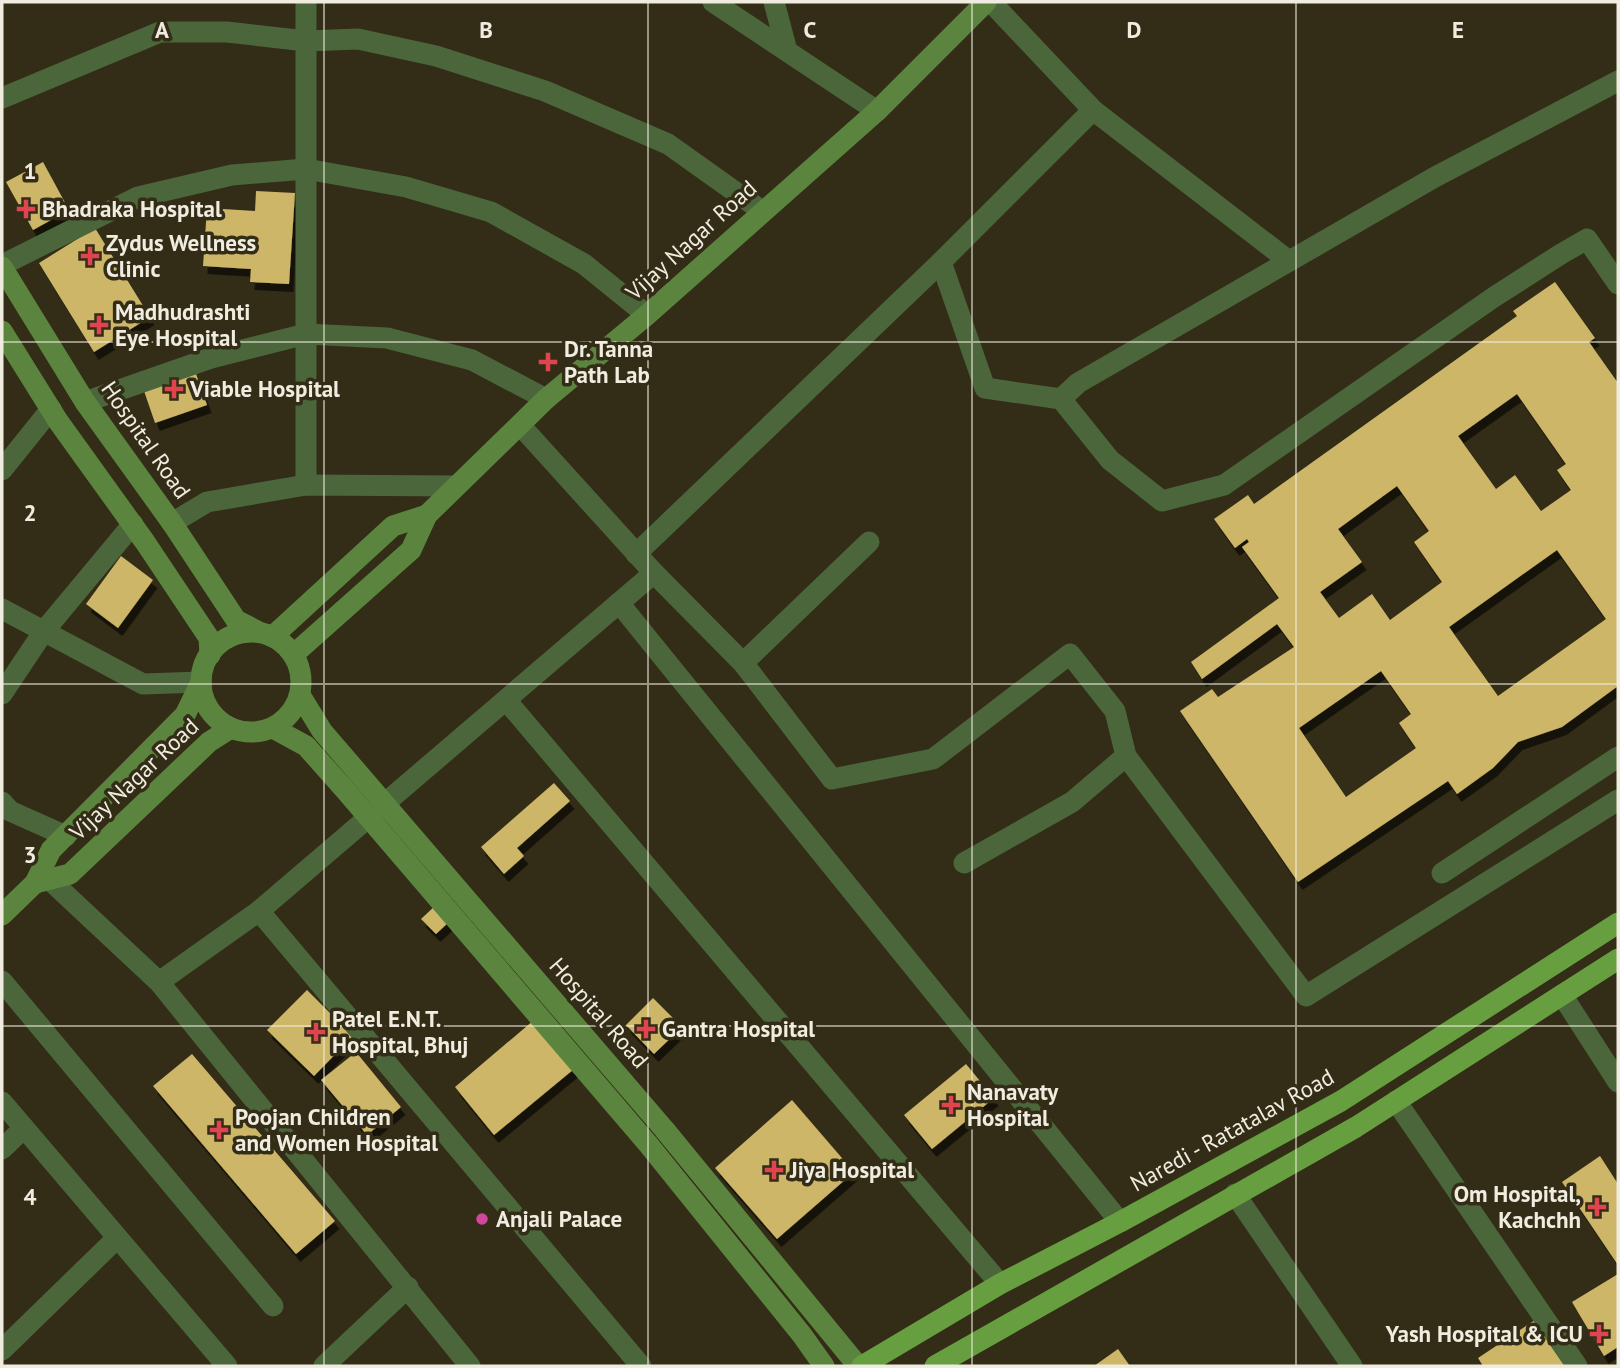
<svg xmlns="http://www.w3.org/2000/svg" width="1620" height="1368" viewBox="0 0 1620 1368" font-family="'PT Sans',sans-serif">
<style>
.building{fill:#cdb667;fill-rule:evenodd;filter:url(#shadow)}
.lines{fill:none;stroke-linecap:round;stroke-linejoin:round}
.street{stroke:#4b663b;stroke-width:21}
.secondary{stroke:#5b853f;stroke-width:21}
.primary{stroke:#679e40;stroke-width:21}
.grid{fill:none;stroke:#f0ecdf;stroke-width:2;stroke-opacity:0.55}
.health-dot{fill:#e0444e;stroke:#332c17;stroke-width:2.5}
.hotel-dot{fill:#d1479c;stroke:#332c17;stroke-width:2.5}
.labels{text-anchor:middle;stroke-width:7;stroke-linejoin:round;paint-order:stroke}
.poi-label{font-size:23px;font-weight:bold;fill:#f0ecdf;stroke:#332c17;text-anchor:start}
.street-label{font-size:23px;fill:#f0ecdf;stroke:#332c17}
.grid-label{font-size:23px;text-anchor:middle;font-weight:bold;fill:#f0ecdf;stroke:#332c17;stroke-width:7;stroke-linejoin:round;paint-order:stroke}
</style>
<defs>
<filter id="shadow"><feDropShadow dx="4.5" dy="8" stdDeviation="0" flood-color="#0009"/></filter>
</defs>
<rect width="100%" height="100%" fill="#332c17"/>
<g class="building">
<path d="M43,162l26,48 -36,20 -27,-48z"/>
<path d="M256,191l39,2 -6,91 -39,-2 1,-13 -48,-3 4,-58 48,3z"/>
<path d="M95,228l55,89 -56,35 -55,-89z"/>
<path d="M1555,282l40,56 -6,4 29,41v303l-56,41 -44,15 -25,26 -36,26 -9,-13 -150,101 -118,-171 32,-22 6,8 76,-50 -17,-23 -75,55 -11,-17 88,-64 -37,-51 7,-5 -2,-3 -12,9 -21,-29 34,-24 6,9 263,-188 -4,-5zM1517,394l49,70 -9,6 14,20 -30,21 -26,-36 -19,14 -38,-53zM1397,486l32,45 -15,11 28,40 -52,38 -18,-26 -33,24 -19,-26 42,-30 -24,-33zM1557,550l49,69 -108,77 -49,-69zM1381,671l30,43 -12,9 17,25 -70,49 -47,-69z"/>
<path d="M195,371l12,34 -52,18 -12,-35z"/>
<path d="M121,556l32,24 -35,48 -32,-24z"/>
<path d="M554,783l16,18 -53,47 7,8 -20,18 -23,-27z"/>
<path d="M436,905l15,15 -15,14 -15,-15z"/>
<path d="M307,990l46,46 -39,40 -47,-46z"/>
<path d="M653,998l29,29 -28,27 -28,-29z"/>
<path d="M534,1020l40,49 -80,66 -39,-48z"/>
<path d="M356,1052l45,55 -34,28 -46,-55z"/>
<path d="M192,1054l143,167 -39,33 -143,-168z"/>
<path d="M966,1064l28,34 -62,51 -28,-34z"/>
<path d="M792,1100l62,72 -77,67 -62,-71z"/>
<path d="M1600,1156l18,28v81l-56,-83z"/>
<path d="M1618,1274v73l-14,9 -32,-54z"/>
<path d="M1541,1316l33,50h-91l-5,-8z"/>
<path d="M1118,1349l12,17h-36z"/>
</g>
<g class="lines">
<g class="street">
<path d="M306,2v483"/>
<path d="M713,2l164,109"/>
<path d="M774,2l13,49"/>
<path d="M991,2l102,108 196,151"/>
<path d="M1618,81l-183,96 -357,206 -17,16 49,61 52,41 62,-16 270,-188 67,-43 26,-15 31,45"/>
<path d="M2,98l158,-66h67l79,9 52,-2 78,17 109,35 123,53 94,67"/>
<path d="M941,262l44,126 76,11"/>
<path d="M2,265l136,-68 94,-22 74,-6 100,18 85,25 93,52 63,51"/>
<path d="M85,402l126,-44 95,-24 81,4 85,22 74,39"/>
<path d="M520,425l134,148 89,90 89,116 101,-20 137,-105 45,57 11,45 180,240 312,-196"/>
<path d="M2,470l49,-61"/>
<path d="M172,523l35,-21 99,-17 150,1"/>
<path d="M636,554l305,-292 152,-152"/>
<path d="M619,603l501,619"/>
<path d="M2,609l141,75 58,-2"/>
<path d="M743,663l126,-121"/>
<path d="M2,694l42,-63 89,-107"/>
<path d="M506,700l494,584"/>
<path d="M2,802l8,9 56,25"/>
<path d="M964,863l108,-61 54,-46"/>
<path d="M1442,873l176,-116"/>
<path d="M50,880l109,102 311,384"/>
<path d="M259,911l382,455"/>
<path d="M2,981l271,325"/>
<path d="M159,982l100,-71 395,-338"/>
<path d="M1562,995l56,87"/>
<path d="M1396,1101l181,265"/>
<path d="M2,1102l225,264"/>
<path d="M2,1149l22,-21"/>
<path d="M1235,1194l117,172"/>
<path d="M2,1350l115,-112"/>
<path d="M324,1366l84,-79"/>
</g>
<g class="secondary">
<path d="M2,267l83,135 87,121 64,97 23,12"/>
<path d="M2,331l56,90 87,121 64,96 1,17"/>
<circle cx="251" cy="682" r="50"/>
<path d="M272,637l121,-111 34,-11"/>
<path d="M293,655l118,-105 16,-35 119,-116 101,-84 230,-204 109,-109"/>
<path d="M300,695l22,36 342,398 194,237"/>
<path d="M273,728l33,18 40,45 302,353 154,191 22,31"/>
<path d="M35,883l35,-9 139,-132 22,-14"/>
<path d="M2,915l33,-32 16,-33 134,-135 16,-33"/>
</g>
<g class="primary">
<path d="M862,1366l138,-82 120,-62 221,-121 277,-178"/>
<path d="M935,1366l421,-239 262,-168"/>
</g>
</g>
<path class="grid" d="M324,2v1364M648,2v1364M972,2v1364M1296,2v1364M2,342h1616M2,684h1616M2,1026h1616"/>
<g class="health-dot">
<path d="M22.5 198.5h7v7h7v7h-7v7h-7v-7h-7v-7h7z"/>
<path d="M86.5 245.5h7v7h7v7h-7v7h-7v-7h-7v-7h7z"/>
<path d="M95.5 314.5h7v7h7v7h-7v7h-7v-7h-7v-7h7z"/>
<path d="M544.5 351.5h7v7h7v7h-7v7h-7v-7h-7v-7h7z"/>
<path d="M170.5 378.5h7v7h7v7h-7v7h-7v-7h-7v-7h7z"/>
<path d="M642.5 1018.5h7v7h7v7h-7v7h-7v-7h-7v-7h7z"/>
<path d="M312.5 1021.5h7v7h7v7h-7v7h-7v-7h-7v-7h7z"/>
<path d="M947.5 1094.5h7v7h7v7h-7v7h-7v-7h-7v-7h7z"/>
<path d="M215.5 1119.5h7v7h7v7h-7v7h-7v-7h-7v-7h7z"/>
<path d="M770.5 1159.5h7v7h7v7h-7v7h-7v-7h-7v-7h7z"/>
<path d="M1593.5 1196.5h7v7h7v7h-7v7h-7v-7h-7v-7h7z"/>
<path d="M1595.5 1323.5h7v7h7v7h-7v7h-7v-7h-7v-7h7z"/>
</g>
<circle class="hotel-dot" cx="482" cy="1219" r="7"/>
<g class="labels">
<g class="poi-label">
<text x="42" y="217">Bhadraka Hospital</text>
<text x="106" y="251">Zydus Wellness<tspan x="106" dy="26">Clinic</tspan></text>
<text x="115" y="320">Madhudrashti<tspan x="115" dy="26">Eye Hospital</tspan></text>
<text x="564" y="357">Dr. Tanna<tspan x="564" dy="26">Path Lab</tspan></text>
<text x="190" y="397">Viable Hospital</text>
<text x="332" y="1027">Patel E.N.T.<tspan x="332" dy="26">Hospital, Bhuj</tspan></text>
<text x="662" y="1037">Gantra Hospital</text>
<text x="967" y="1100">Nanavaty<tspan x="967" dy="26">Hospital</tspan></text>
<text x="235" y="1125">Poojan Children<tspan x="235" dy="26">and Women Hospital</tspan></text>
<text x="790" y="1178">Jiya Hospital</text>
<text x="1581" y="1202" text-anchor="end">Om Hospital,<tspan x="1581" dy="26">Kachchh</tspan></text>
<text x="496" y="1227">Anjali Palace</text>
<text x="1583" y="1342" text-anchor="end">Yash Hospital &amp; ICU</text>
</g>
<g class="street-label">
<text transform="translate(691 240) rotate(-42)" y="8">Vijay Nagar Road</text>
<text transform="translate(146 440) rotate(55)" y="8">Hospital Road</text>
<text transform="translate(134 779) rotate(-43)" y="8">Vijay Nagar Road</text>
<text transform="translate(599 1013) rotate(49)" y="8">Hospital Road</text>
<text transform="translate(1232 1130) rotate(-29)" y="8">Naredi - Ratatalav Road</text>
</g>
</g>
<g class="grid-label">
<text x="162" y="38">A</text>
<text x="486" y="38">B</text>
<text x="810" y="38">C</text>
<text x="1134" y="38">D</text>
<text x="1458" y="38">E</text>
<text x="30" y="179">1</text>
<text x="30" y="521">2</text>
<text x="30" y="863">3</text>
<text x="30" y="1205">4</text>
</g>
<rect width="1620" height="1368" fill="none" stroke="#f0ecdf" stroke-width="7"/>
</svg>
